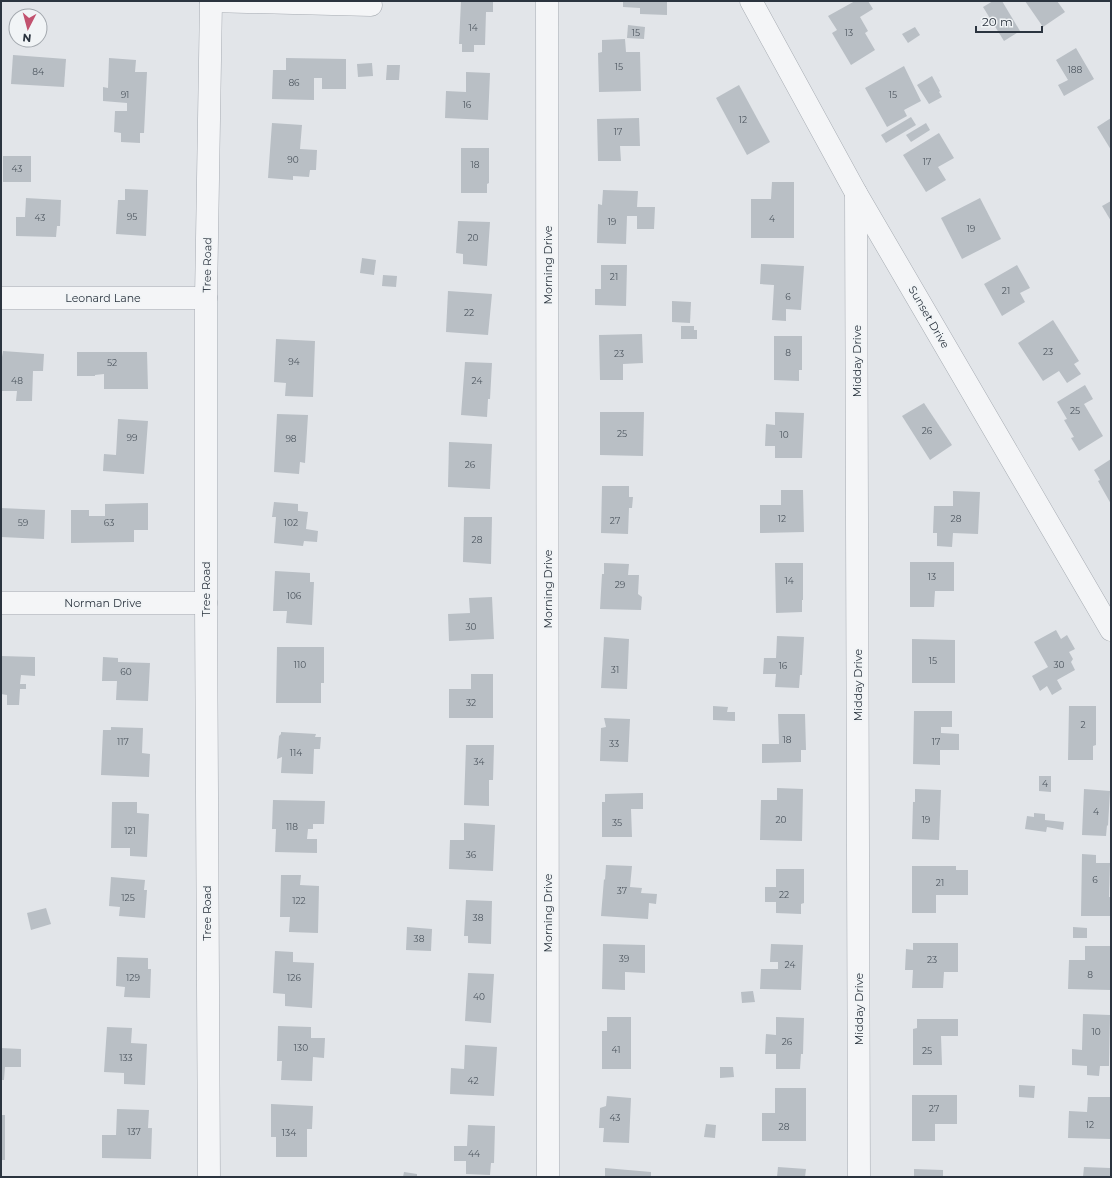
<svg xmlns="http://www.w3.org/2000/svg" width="1112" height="1178" viewBox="0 0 1112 1178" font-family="Montserrat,sans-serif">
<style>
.building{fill:#b9bfc5}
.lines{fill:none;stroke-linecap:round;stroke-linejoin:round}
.street-casing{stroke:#a7acb3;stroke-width:23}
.street{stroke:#f4f5f7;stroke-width:22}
.labels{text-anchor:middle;stroke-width:3.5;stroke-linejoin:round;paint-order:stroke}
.number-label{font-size:9px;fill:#4e5760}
.street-label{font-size:11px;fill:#2b343f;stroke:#f1f4f6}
</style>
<rect width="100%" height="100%" fill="#e2e5e9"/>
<g class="building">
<path d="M461,1h32v11h-7l-1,33h-11v7h-12v-8h-3z"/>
<path d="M623,1h44v14l-27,-1v-6l-17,-1z"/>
<path d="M855,1h13l5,8 -13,8 8,14 -3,2 10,17 -24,15 -19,-32 5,-3 -9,-14z"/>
<path d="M993,1h9l18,30 -16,10 -21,-34z"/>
<path d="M1025,1h32l8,11 -22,15z"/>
<path d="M628,25l17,2 -1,12 -17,-1z"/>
<path d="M915,27l5,8 -12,8 -6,-9z"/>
<path d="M625,39l1,13h14l1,39 -42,1 -1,-39 4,-1v-12z"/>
<path d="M1076,48l18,31 -30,17 -6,-11 10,-5 -12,-20z"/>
<path d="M13,55l53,4 -2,28 -53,-3z"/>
<path d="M109,58l27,2 -1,12h12l-3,61h-4v10l-19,-1v-9l-7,-1 1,-21h12v-8l-24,-2v-14l5,1z"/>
<path d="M286,58l60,1v30h-24v-11h-8v22l-42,-1 1,-29h13z"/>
<path d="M372,63l1,13 -15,1 -1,-13z"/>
<path d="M387,65h13l-1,15h-13z"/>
<path d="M904,66l17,35 -17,9 3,6 -20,11 -22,-39z"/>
<path d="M466,72l24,1 -2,47 -43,-2 1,-27 20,1z"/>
<path d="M932,76l8,15 -1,1 3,5 -13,7 -12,-19z"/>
<path d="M739,85l31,57 -23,13 -31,-57z"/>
<path d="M911,117l5,8 -30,18 -5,-8z"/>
<path d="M639,118l1,28h-20l1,15h-23l-1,-42z"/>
<path d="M1111,118v32l-14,-23z"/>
<path d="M272,123l30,2 -2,24 17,1 -1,20h-6l-1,7 -16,-1v4l-25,-2z"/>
<path d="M926,123l4,7 -19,12 -5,-7z"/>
<path d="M939,133l15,25 -16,9 8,13 -20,12 -23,-37z"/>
<path d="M461,148h28v35l-2,1v9h-26z"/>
<rect x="3" y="156" width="28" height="26"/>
<path d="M772,182h22v56h-43v-39h20z"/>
<path d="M125,189l23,1 -2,46 -30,-2 2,-34h7z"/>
<path d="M603,190l35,1 -1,16h18l-1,22h-17v-13h-10l-1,28 -29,-1 1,-39 4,1z"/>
<path d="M26,198l35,2 -1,26h-3l-1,11 -40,-1v-19h9z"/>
<path d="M980,198l21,41 -39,20 -21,-41z"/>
<path d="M1111,201v20l-9,-15z"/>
<path d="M458,221l32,1 -3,44 -24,-2v-10l-7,-1z"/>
<path d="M362,258l14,2 -2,15 -14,-2z"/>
<path d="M761,264l43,2 -3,44 -15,-1v12l-14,-1 2,-35 -14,-1z"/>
<path d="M601,265h26l-1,41 -31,-1v-16h6z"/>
<path d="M1017,265l13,23 -10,5 5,9 -23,14 -18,-32z"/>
<path d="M383,275l14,1 -1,11 -14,-1z"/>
<path d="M448,291l44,3 -4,41 -42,-3z"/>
<path d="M672,301l19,1 -1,21 -18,-1z"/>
<path d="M1053,320l26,41 -5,3 7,10 -14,9 -8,-12 -16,10 -25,-38z"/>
<path d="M681,326h13v4h3v9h-16z"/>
<path d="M642,334l1,29 -20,1v16h-23l-1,-45z"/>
<path d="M774,336h28v34h-3v11l-25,-1z"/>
<path d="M276,339l39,2 -2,56 -28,-1 1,-13 -12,-1z"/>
<path d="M3,351l41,3 -1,17h-10l-1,30h-16l1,-10h-16v-28z"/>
<path d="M77,352h70l1,37h-44v-15l-9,1v1h-18z"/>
<path d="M465,362l27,1 -2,36h-2l-1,18 -26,-2z"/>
<path d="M1085,385l8,14 -9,5 19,32 -24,15 -8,-13 3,-1 -10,-17 3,-1 -10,-17z"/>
<path d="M924,403l28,42 -22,15 -28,-44z"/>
<path d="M600,412h44l-1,44 -43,-1z"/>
<path d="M775,412l29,1 -2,45h-27v-12h-10l1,-22 9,1z"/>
<path d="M277,414l31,1 -3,48 -5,-1 -1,12 -25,-2z"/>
<path d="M118,419l30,2 -4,53 -41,-3 1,-17 12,1z"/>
<path d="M449,442l43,2 -2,45 -42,-2z"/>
<path d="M1111,459v45l-13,-23 2,-1 -6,-10z"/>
<path d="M602,486h27v11h4l-1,11h-3l-1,26 -27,-1z"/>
<path d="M781,490h22l1,42 -44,1v-28h21z"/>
<path d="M953,491l27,1 -2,42 -25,-1 -1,14 -15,-1v-13h-4l1,-27h19z"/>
<path d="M274,502l24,2v7l10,1 -2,17 12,2 -1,11 -13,-1 -1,5 -29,-3 2,-26h-4z"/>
<path d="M148,503v27h-14v12l-63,1v-33h18v6h16v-12z"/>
<path d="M1,508l44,2 -1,29 -43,-2z"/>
<path d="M464,517h28l-1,47 -28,-2z"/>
<path d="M910,562h44v29h-19l-1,16h-24z"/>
<path d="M604,563l25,1 -1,11h11l-1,19 4,3 -1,13 -41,-1 2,-35h2z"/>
<path d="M775,563h28v37h-1v12l-26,1z"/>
<path d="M275,571l35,2v9h4l-2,43 -26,-2 1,-12h-14z"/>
<path d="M492,597l2,42 -45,2 -1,-27 22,-1 -1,-15z"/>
<path d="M1056,630l5,9 6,-4 8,14 -6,3 4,7 -2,3 4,8 -18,10 5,9 -10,6 -5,-9 -7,5 -8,-15 16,-9 -14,-25z"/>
<path d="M777,636l27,1 -2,38h-2l-1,13 -24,-1 1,-13h-13l1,-16h12z"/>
<path d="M604,637l25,2 -2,50 -26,-1z"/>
<path d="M912,639l43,1v43h-43z"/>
<path d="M277,647h47v36h-3v20h-45z"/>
<path d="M1,656l34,1v19l-14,-1 -1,9h6v5h-6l-1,16h-12v-10l-6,-1z"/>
<path d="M103,657l15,1v4l32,1 -2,38 -32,-1 1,-19h-15z"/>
<path d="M471,674h22v44h-44v-29h22z"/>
<path d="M713,706l15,1 -1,5h8v9l-22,-1z"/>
<path d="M1069,706h27v39l-3,1v14h-25z"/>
<path d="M914,711h38v16h-11v6l18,1v16h-19v15l-27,-1z"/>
<path d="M778,714h27l1,36h-5v12l-39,1v-19h17z"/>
<path d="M604,718l26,1 -2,43 -28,-1 1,-33 5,-1z"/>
<path d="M111,727l32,1 -1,25 8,1 -1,23 -48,-2 2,-45h8z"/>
<path d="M281,732l35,2 -1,3h6l-1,12h-6l-1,25 -32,-1 1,-16 -5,2 2,-23 2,-2z"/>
<path d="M466,745h28l-1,35h-4v26l-25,-1z"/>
<path d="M1039,776h12v16l-12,-1z"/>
<path d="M777,788l26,1 -1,52 -42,-1 1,-40h16z"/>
<path d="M915,789l26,1 -2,50 -27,-1 1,-37h2z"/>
<path d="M1084,789l26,2 -2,35 -1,-1 -1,11 -24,-1z"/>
<path d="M643,793v16h-12l1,28h-30v-35h3v-8z"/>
<path d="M273,800l52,1 -1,23h-11v5h-5l-1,10h10v14l-42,-1 1,-23h-4z"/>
<path d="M112,802h25v11l12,1 -2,43 -17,-1v-8h-19z"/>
<path d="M1034,813l11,1v6l19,2 -1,8 -16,-3 -1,5 -21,-3 2,-13 7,1z"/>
<path d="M464,823l31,2 -2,46 -44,-2 1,-29h14z"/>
<path d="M1082,854l14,1v8h14l-1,34h2v19h-30z"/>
<path d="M606,865l26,1 -2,21 12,1 -1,5 16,1 -1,10 -7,-1 -1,16 -47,-3 3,-37 1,1z"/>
<path d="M912,866h44v4h12v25h-32v18h-24z"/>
<path d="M776,869h28v34l-3,1v10l-25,-1v-11h-11v-15h11z"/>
<path d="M281,875h20l-1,10 19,1 -1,47 -29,-1 1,-15h-10z"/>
<path d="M111,877l34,3 -1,10h3l-2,28 -26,-2 1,-9 -11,-1z"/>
<path d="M466,900l26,1 -1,43 -23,-1v-7h-4z"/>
<path d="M46,908l5,16 -20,6 -4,-17z"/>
<path d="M407,927l25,2 -1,22 -25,-1z"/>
<path d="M1073,927l14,1v10h-14z"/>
<path d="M913,943h45v29h-14l-1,16h-31l1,-18h-8l1,-21 7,1z"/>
<path d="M603,944l42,1v28l-20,-1v18l-23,-1z"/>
<path d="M771,944l32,1 -2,45 -41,-1 1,-20h17v-7h-8z"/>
<path d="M1085,946h26v44l-43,-1 1,-29h16z"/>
<path d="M275,951l18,1v10l21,1 -2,45 -27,-2v-12l-12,-1z"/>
<path d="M117,957l31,1v11h3l-1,29 -26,-1 1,-10 -9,-1z"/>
<path d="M468,973l26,1 -3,49 -26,-2z"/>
<path d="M753,991l2,11 -13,1 -1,-11z"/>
<path d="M1083,1014l27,1 -1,51h-9l-1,10 -12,-1v-9l-15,-1v-16l10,1z"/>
<path d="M607,1017h24v52h-29v-38h5z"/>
<path d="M776,1017l28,1 -1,36h-2l-1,15h-24v-15h-11l1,-20 10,1z"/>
<path d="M917,1019h41v17h-17l1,29h-29v-36l4,-1z"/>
<path d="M278,1026l33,1v11h14l-1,20 -11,-1 -1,24 -31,-1 1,-19h-5z"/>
<path d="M107,1027l25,1 -1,15 16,1 -2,41 -21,-1v-11l-20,-1z"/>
<path d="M465,1045l32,2 -3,49 -44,-2 1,-26 13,1z"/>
<path d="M1,1048l20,1v18h-16l-1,13h-3z"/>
<path d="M720,1067h13l1,10 -14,1z"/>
<path d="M1019,1085l16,1 -1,12 -15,-1z"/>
<path d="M775,1088h31v53h-44v-28h13z"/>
<path d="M912,1095h45v29h-22v17h-23z"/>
<path d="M607,1096l24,2 -2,45 -26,-1 1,-14h-5l1,-20 6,-2z"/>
<path d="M1088,1097h23v42l-43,-1 1,-27 18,1z"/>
<path d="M271,1104l42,2 -1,23h-5v28h-31v-20h-5z"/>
<path d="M117,1109l32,1 -1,18h4l-1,31 -49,-1v-23h14z"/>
<rect x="1" y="1115" width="4" height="45"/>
<path d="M706,1124l10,1 -1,13 -11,-1z"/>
<path d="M468,1125l27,1 -1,37h-3l-1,12 -24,-1v-13h-12v-15h13z"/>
<path d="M778,1167l28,2 -1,8h-28z"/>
<path d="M1084,1167l26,1v9h-27z"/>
<path d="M605,1168l46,4v5h-46z"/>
<path d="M914,1169l29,1v7l-29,-1z"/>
<path d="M404,1172l13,2v3h-14z"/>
</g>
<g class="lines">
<defs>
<g id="street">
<path d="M211,1l160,4"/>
<path d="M547,1l1,1176"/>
<path d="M751,1l105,192 255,437"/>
<path d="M856,193l3,984"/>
<path d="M1,298h205"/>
<path d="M1,603h205"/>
<path d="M209,1177l-3,-574v-305l5,-297"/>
</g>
</defs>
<use href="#street" class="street-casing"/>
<use href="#street" class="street"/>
</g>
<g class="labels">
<g class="number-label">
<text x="473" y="31">14</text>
<text x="636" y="36">15</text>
<text x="849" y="36">13</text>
<text x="619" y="70">15</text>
<text x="1075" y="73">188</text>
<text x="38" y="75">84</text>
<text x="294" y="86">86</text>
<text x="125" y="98">91</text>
<text x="893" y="98">15</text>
<text x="467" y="108">16</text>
<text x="743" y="123">12</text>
<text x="618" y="135">17</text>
<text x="293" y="163">90</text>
<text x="927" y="165">17</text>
<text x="475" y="168">18</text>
<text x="17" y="172">43</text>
<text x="132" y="220">95</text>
<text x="40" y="221">43</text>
<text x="772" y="222">4</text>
<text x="612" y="225">19</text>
<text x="971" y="232">19</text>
<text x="473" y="241">20</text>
<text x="614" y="280">21</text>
<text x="1006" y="294">21</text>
<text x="788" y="300">6</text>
<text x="469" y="316">22</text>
<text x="1048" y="355">23</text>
<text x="788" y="356">8</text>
<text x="619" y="357">23</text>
<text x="294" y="365">94</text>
<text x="112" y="366">52</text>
<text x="17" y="384">48</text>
<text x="477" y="384">24</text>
<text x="1075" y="414">25</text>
<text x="927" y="434">26</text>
<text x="622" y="437">25</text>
<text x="784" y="438">10</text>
<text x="132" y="441">99</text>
<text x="291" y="442">98</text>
<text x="470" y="468">26</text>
<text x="782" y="522">12</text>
<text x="956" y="522">28</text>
<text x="615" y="524">27</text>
<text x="23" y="526">59</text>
<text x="109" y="526">63</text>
<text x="291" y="526">102</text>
<text x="477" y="543">28</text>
<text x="932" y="580">13</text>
<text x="789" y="584">14</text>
<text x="620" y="588">29</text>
<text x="294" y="599">106</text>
<text x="471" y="630">30</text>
<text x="933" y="664">15</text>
<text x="300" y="668">110</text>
<text x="1059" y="668">30</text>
<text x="783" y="669">16</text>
<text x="615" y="673">31</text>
<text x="126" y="675">60</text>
<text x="471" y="706">32</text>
<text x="1083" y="728">2</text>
<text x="787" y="743">18</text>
<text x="123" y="745">117</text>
<text x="936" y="745">17</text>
<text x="614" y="747">33</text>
<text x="296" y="756">114</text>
<text x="479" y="765">34</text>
<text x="1045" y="787">4</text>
<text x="1096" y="815">4</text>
<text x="781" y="823">20</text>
<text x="926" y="823">19</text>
<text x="617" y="826">35</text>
<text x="292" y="830">118</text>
<text x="130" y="834">121</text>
<text x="471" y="858">36</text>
<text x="1095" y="883">6</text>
<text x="940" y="886">21</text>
<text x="622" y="894">37</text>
<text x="784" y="898">22</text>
<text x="128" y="901">125</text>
<text x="299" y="904">122</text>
<text x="478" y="921">38</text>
<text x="419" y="942">38</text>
<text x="624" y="962">39</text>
<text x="932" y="963">23</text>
<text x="790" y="968">24</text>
<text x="1090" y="978">8</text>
<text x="133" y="981">129</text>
<text x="294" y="981">126</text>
<text x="479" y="1000">40</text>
<text x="1096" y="1035">10</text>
<text x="787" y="1045">26</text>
<text x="301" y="1051">130</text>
<text x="616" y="1053">41</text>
<text x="927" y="1054">25</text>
<text x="126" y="1061">133</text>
<text x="473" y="1084">42</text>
<text x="934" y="1112">27</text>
<text x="615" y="1121">43</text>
<text x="1090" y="1128">12</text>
<text x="784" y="1130">28</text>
<text x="134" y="1135">137</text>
<text x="289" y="1136">134</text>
<text x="474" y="1157">44</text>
</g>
<g class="street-label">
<text transform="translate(207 265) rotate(-89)" y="4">Tree Road</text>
<text transform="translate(548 265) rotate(-90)" y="4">Morning Drive</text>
<text x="103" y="302">Leonard Lane</text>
<text transform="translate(929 317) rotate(60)" y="4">Sunset Drive</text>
<text transform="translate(857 361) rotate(-90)" y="4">Midday Drive</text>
<text transform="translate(206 589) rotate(-90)" y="4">Tree Road</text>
<text transform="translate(548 589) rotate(-90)" y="4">Morning Drive</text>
<text x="103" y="607">Norman Drive</text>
<text transform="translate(858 685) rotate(-90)" y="4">Midday Drive</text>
<text transform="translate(207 913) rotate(-90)" y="4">Tree Road</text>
<text transform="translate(548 913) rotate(-90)" y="4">Morning Drive</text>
<text transform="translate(859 1009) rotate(-90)" y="4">Midday Drive</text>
</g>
</g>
<rect width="1112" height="1178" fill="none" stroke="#2b343f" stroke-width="4"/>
<g transform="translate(28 28) rotate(186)"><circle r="19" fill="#f1f4f6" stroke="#a2a7ad"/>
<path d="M0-3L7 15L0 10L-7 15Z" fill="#c2526f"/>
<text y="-6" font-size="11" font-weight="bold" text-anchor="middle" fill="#2b343f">N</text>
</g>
<path d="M976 26v6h66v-6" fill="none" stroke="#2b343f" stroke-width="2"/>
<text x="982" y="26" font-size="12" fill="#2b343f" stroke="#f1f4f6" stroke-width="3" paint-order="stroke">20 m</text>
</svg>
